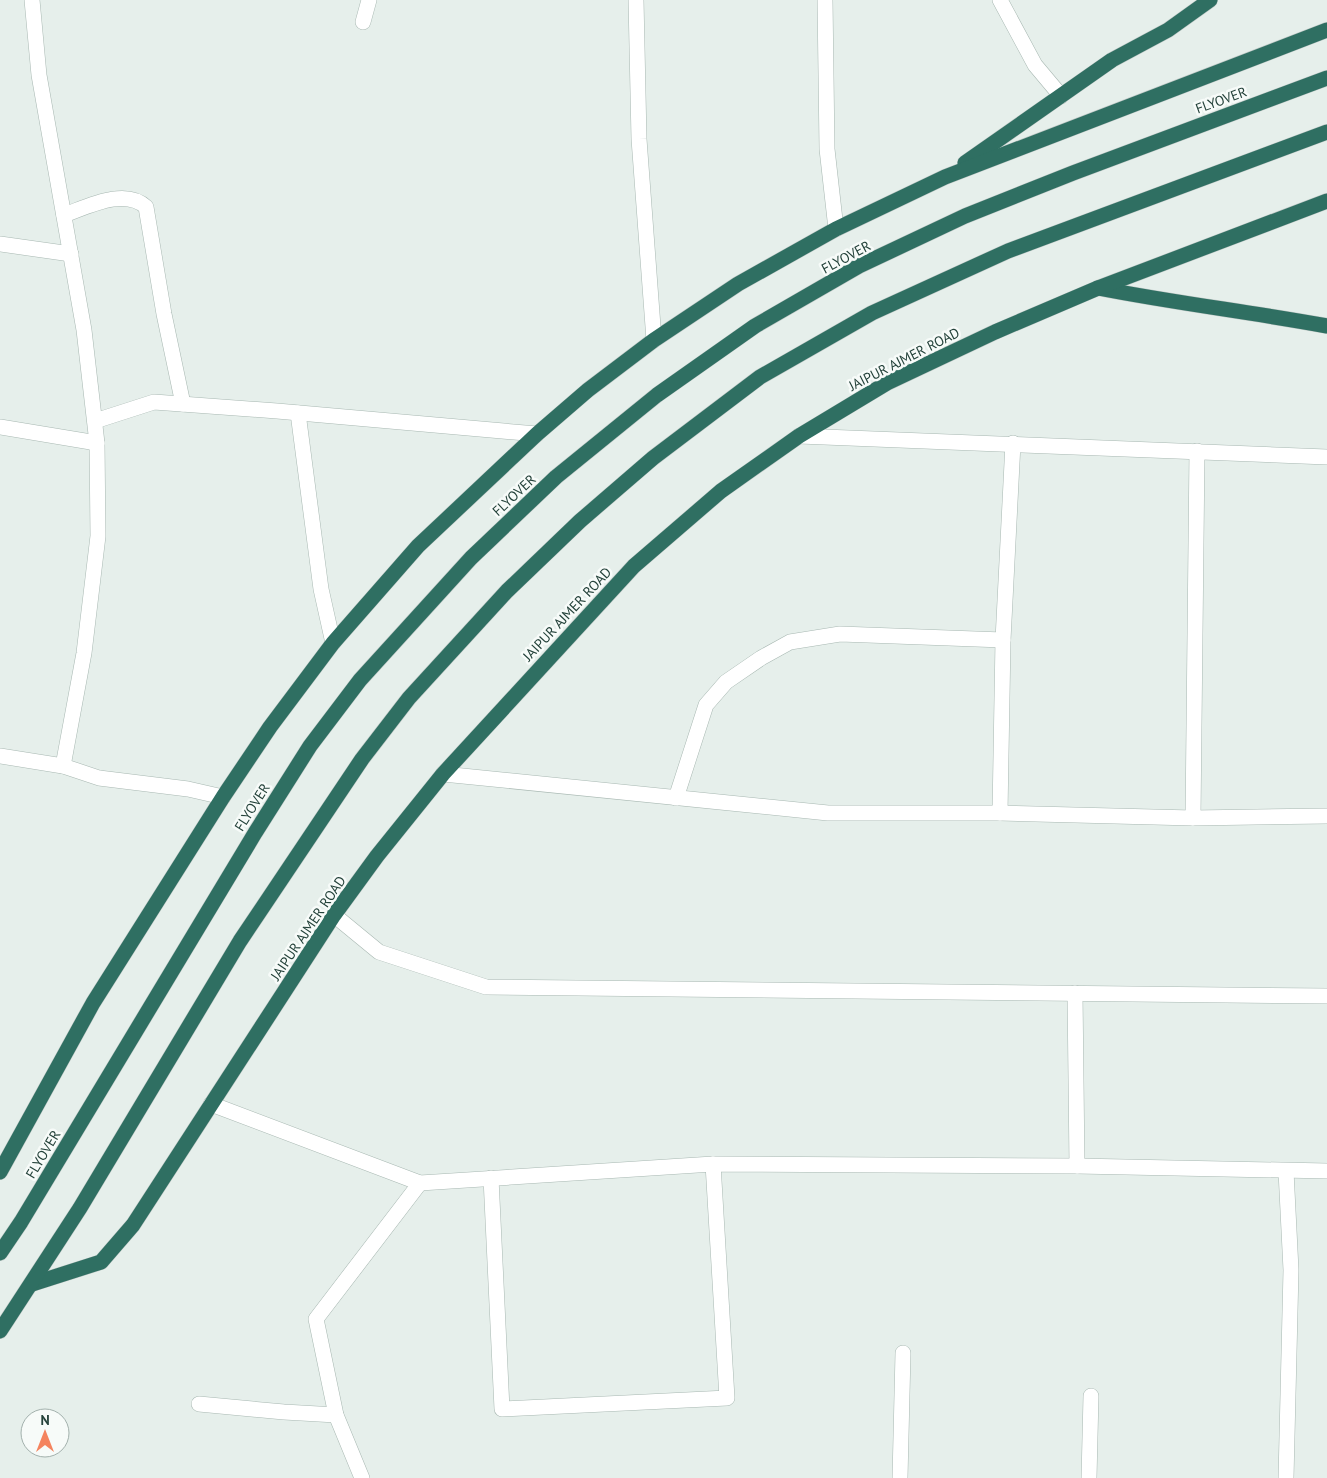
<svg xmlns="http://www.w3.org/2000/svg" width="1327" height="1478" viewBox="0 0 1327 1478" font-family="'PT Sans',sans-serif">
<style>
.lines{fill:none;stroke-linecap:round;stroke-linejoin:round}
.minor-casing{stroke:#a8b8b2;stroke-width:16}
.highway-casing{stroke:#c2cac8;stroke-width:16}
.minor{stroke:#fff;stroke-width:15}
.highway{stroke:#2f6f62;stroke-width:15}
.labels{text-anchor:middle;stroke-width:5;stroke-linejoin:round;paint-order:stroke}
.street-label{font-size:14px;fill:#24423a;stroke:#f7fbf9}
</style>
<rect width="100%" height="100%" fill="#e6efeb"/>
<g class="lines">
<defs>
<g id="minor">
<path d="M32,0l7,75 45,255 13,113 1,93 -14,117 -21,113"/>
<path d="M636,0l3,139 15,201"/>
<path d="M825,0l2,149 9,80"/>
<path d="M1000,0l35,65 26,31"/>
<path d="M363,22l6,-22"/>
<path d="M64,215c23,-8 61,-28 82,-8l18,107 19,90"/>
<path d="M0,244l71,10"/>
<path d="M298,413l23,176 12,54"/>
<path d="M95,421l59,-19 123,9 260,23"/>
<path d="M0,427l97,16"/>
<path d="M799,436l528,21"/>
<path d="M0,756l63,10 36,12 89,11 35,8"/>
<path d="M443,774l385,39h172l193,5 134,-2"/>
<path d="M676,798l30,-93 20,-23 35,-24 29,-16 50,-8 163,6"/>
<path d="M1000,813l3,-173 10,-197"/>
<path d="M1193,818l4,-367"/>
<path d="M334,915l45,37 107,35 841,9"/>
<path d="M1075,993l2,173"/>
<path d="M211,1104l209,79 293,-19 364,2 250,5"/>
<path d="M491,1178l11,231 225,-11 -14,-234"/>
<path d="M199,1404l85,8 52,3"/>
<path d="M362,1478l-26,-63 -20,-96 104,-136"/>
<path d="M900,1478l3,-125"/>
<path d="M1089,1478l2,-82"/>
<path d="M1286,1478l5,-208 -5,-99"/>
</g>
<g id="highway">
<path d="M965,163l147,-103 56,-30 42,-30"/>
<path d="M1098,288c76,15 153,24 229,38"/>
<path d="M0,1172l93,-169 130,-206 47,-70 63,-84 85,-97 119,-112 51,-44 66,-50 84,-56 98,-55 109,-52 382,-147"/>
<path d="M0,1253l21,-31 234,-389 55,-87 50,-66 111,-122 85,-81 101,-82 98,-69 104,-60 106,-50 108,-43 254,-95"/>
<path d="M32,1284l69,-22 32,-37 201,-310 43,-59 66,-82 191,-208 87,-75 78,-55 88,-53 108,-51 103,-44 229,-87"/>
<path d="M0,1331l80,-123 160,-267 122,-182 47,-61 98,-107 73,-70 73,-63 107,-81 112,-64 136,-62 319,-119"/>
</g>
</defs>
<use href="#minor" class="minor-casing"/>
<use href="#highway" class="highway-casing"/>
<use href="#minor" class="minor"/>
<use href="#highway" class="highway"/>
</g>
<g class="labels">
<g class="street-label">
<text transform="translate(1221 100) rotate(-20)" y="5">FLYOVER</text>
<text transform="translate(846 257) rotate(-28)" y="5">FLYOVER</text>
<text transform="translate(904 359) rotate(-27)" y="5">JAIPUR AJMER ROAD</text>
<text transform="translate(514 495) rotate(-43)" y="5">FLYOVER</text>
<text transform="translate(567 614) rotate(-47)" y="5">JAIPUR AJMER ROAD</text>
<text transform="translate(252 807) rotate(-58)" y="5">FLYOVER</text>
<text transform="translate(308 928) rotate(-56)" y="5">JAIPUR AJMER ROAD</text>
<text transform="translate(43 1154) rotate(-59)" y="5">FLYOVER</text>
</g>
</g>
<g transform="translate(45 1433)"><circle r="24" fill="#f7fbf9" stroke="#a3b1ad"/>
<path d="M0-4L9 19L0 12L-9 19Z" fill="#f4845f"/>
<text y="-8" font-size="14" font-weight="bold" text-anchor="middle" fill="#24423a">N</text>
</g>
</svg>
